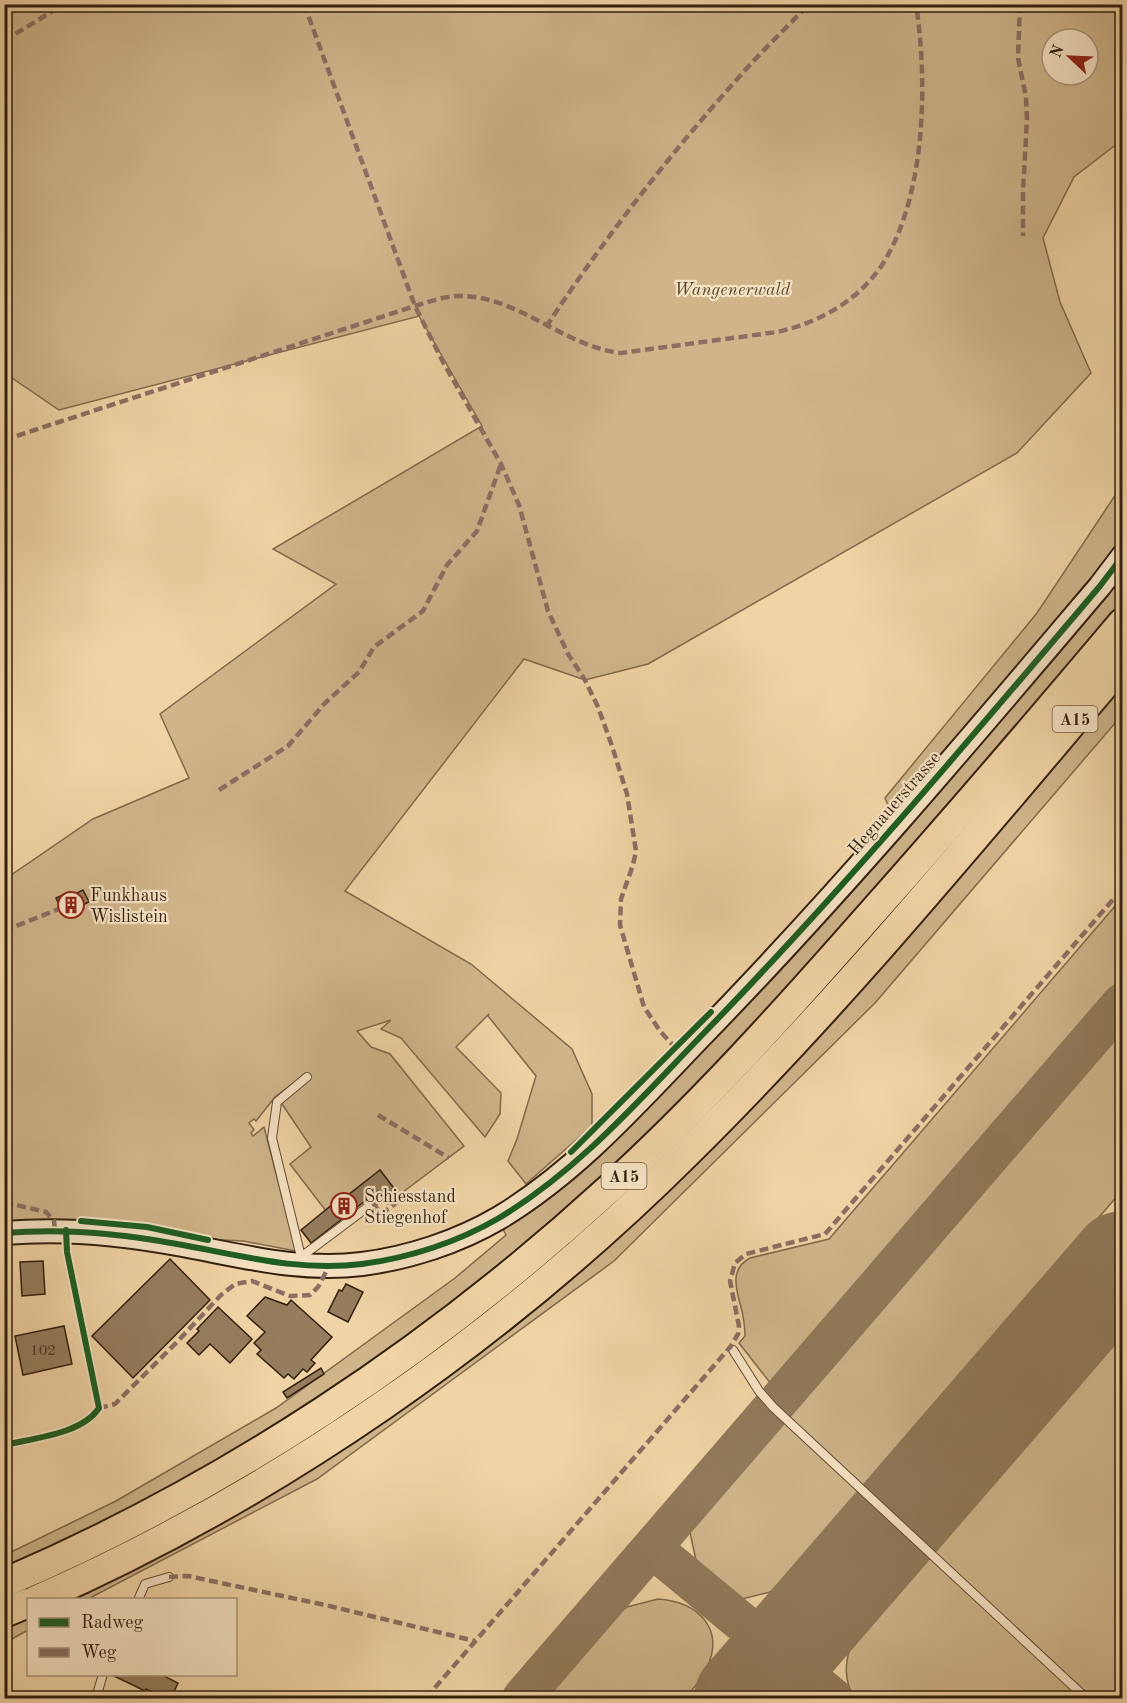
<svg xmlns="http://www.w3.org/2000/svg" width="1127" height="1703" viewBox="0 0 1127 1703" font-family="'Old Standard TT',serif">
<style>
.green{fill:#d0b58b;stroke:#806a4c;stroke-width:1.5;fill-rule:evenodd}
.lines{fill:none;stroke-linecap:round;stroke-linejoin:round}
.taxiway{stroke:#917a5a;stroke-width:40}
.runway{stroke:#917a5a;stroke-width:100}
.building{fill:#957d5d;stroke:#311f0e;stroke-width:1.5}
.lane-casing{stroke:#614c34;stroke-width:10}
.secondary-casing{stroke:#311f0e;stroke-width:26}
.highway-casing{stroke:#311f0e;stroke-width:32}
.lane{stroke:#f6e3c4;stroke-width:8}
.secondary{stroke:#f6e3c4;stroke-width:22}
.highway{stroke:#f1d4a5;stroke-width:28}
.quiet{stroke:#8d6e63;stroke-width:4.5;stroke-dasharray:9 4.5;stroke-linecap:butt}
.cycleway-casing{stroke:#f6e3c4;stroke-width:10}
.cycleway{stroke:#1b5e20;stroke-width:6}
.labels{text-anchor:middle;stroke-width:4.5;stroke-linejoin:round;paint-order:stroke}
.number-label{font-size:15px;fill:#4a3622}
.shield{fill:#f6e3c4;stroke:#6c5a45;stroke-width:1.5}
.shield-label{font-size:16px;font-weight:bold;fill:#311f0e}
.park-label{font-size:18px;font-style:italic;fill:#59442d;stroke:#f6e3c4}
.street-label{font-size:18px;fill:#311f0e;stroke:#f6e3c4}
.poi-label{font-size:18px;fill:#311f0e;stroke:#f6e3c4;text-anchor:start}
</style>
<rect width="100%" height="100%" fill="#f1d4a5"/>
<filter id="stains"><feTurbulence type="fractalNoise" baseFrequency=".00333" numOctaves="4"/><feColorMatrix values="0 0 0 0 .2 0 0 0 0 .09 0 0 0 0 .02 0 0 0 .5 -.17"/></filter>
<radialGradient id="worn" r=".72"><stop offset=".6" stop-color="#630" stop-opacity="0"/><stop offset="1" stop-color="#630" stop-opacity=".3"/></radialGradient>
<g class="green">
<path d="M5,5h1117v135l-48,37 -31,61 17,64 31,71 -74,80 -369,211 -63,16 -61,-21 -179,232 126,73 101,85 20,45v32l-66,58 -18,-23 9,-22 19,-63 -48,-60 1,-2 -33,33 45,46 -1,21 -15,23 -84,-99 -20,-9 10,-9 -34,11 14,16 19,7 74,92 -65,49 -19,-25 -32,25h-4l-18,16 -36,-47 21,-17 -33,-49 27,-24 -30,23 -19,24 -2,-2 -5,4 5,7 -3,3 2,3 11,-9 32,124 -53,-10 -130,-7 -108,-1 -1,-353 89,-61 96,-41 -29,-64 176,-130 -63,-35 209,-123 -63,-110 -360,94 -50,-34 -5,-7zM1052,39h36v36h-36z"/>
<path d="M1122,485v230l-247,288 -261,258 -297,218 -229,120 -60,1v30l-23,13v-88l111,-54 160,-93 179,-130 51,-43 -8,-16 31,-21 367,-373 -11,-27 152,-185z"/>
<path d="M1122,898v86l-347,405 -36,-46 6,-7c0,-7 -1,-14 -2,-20 -4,-21 -17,-45 7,-58l79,-19z"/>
<path d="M1122,1019v170l-3,5 -336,390 -13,8 -28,7 -13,-6 -32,-28 -9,-42z"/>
<path d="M1122,1326v372h-269c-8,-19 -9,-33 -2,-53z"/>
<path d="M658,1599c40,3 67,29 49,69 -5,12 -14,21 -22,30h-150l64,-73 28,-18z"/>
</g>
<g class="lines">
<g class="taxiway">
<path d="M652,1548l181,150"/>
<path d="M522,1698l600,-695"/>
</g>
<path class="runway" d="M744,1698l378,-437"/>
</g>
<g class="building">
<path d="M83,890l6,12 -25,12 -8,-16 13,-6 2,4z"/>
<path d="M380,1170l19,25 -11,9 -10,-13 -67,52 -10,-13 43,-35 2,1 2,-1z"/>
<path d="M170,1259l40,41 -77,78 -41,-42z"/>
<path d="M43,1261l2,33 -23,2 -2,-34z"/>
<path d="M346,1284l17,8 -15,30 -20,-10 11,-22 3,1z"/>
<path d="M265,1297l22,8 4,-5 41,37 -21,23 4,3 -8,9 -4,-3 -9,10 -6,-5 -4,4 -27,-24 4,-4 -7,-7 11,-11 -18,-16z"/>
<path d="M218,1307l34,32 -22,24 -20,-19 -11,11 -12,-12 12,-12 -2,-2z"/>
<path d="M64,1326l8,38 -49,11 -8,-39z"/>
<path d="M321,1368l3,6 -37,24 -4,-6z"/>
<path d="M110,1674h55l-1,2 14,7 -7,15h-5l-20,-9 -1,2z"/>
</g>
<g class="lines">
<defs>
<g id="lane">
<path d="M301,1257l72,-54"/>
<path d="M301,1264v-7l-29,-119 5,-36 30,-25"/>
<path d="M733,1350l26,41 14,16 313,291"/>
<path d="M138,1600l7,-16 24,-7"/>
<path d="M96,1698l7,-24"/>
</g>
<path id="secondary" d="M4,1233c59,-5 115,0 173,11 62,11 121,28 185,20 47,-6 96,-22 137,-46 80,-48 141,-119 205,-185 139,-143 267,-295 396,-447l22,-29"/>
<g id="highway">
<path d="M4,1583c222,-95 428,-232 606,-395 90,-82 172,-173 253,-265 88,-99 174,-199 259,-300"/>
<path d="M36,1600c239,-105 466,-263 651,-447 155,-153 294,-323 435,-489"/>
<path d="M4,1613l24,-10"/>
</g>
</defs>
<use href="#lane" class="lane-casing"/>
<use href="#secondary" class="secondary-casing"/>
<use href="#highway" class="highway-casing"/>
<use href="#lane" class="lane"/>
<use href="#secondary" class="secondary"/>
<use href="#highway" class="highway"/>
<g class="quiet">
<path d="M304,4l111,302 28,56 58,102 18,41 29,106 20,43 17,26 13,27 14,39 15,48 9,57 -3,14 -12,34 -1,26 24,82 16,24 18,20"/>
<path d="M1020,4l-2,54 8,39 1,22 -4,72v45"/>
<path d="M4,41l60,-37"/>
<path d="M546,327c58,-88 123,-172 193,-250 22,-25 47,-49 70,-73"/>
<path d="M4,440l411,-134c13,-4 27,-9 41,-10 40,-2 77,23 112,40 17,8 34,15 53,17l156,-21c40,-9 78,-29 103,-64 46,-68 48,-185 36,-264"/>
<path d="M219,790l69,-44 37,-43 34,-31 15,-25 49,-36 24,-46 30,-34 24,-67"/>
<path d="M4,931l57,-23"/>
<path d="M378,1115l71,43"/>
<path d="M4,1202l42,10 8,9 1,9"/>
<path d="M373,1203l8,11 30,-22 10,3"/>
<path d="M99,1408l16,-4 62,-62 44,-47 14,-11 17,-3 38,15 20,-1 8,-8 11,-21"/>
<path d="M169,1577l19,-1 137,29 150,36"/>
<path d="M426,1698l305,-352 7,-12 1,-8 -9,-45 5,-18 11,-9 79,-20 297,-345"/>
</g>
<defs>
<g id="cycleway">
<path d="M571,1152l140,-140"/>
<path d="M81,1221l66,6 61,13"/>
<path d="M4,1233c59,-5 115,0 173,11 62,11 121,28 185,20 47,-6 96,-22 137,-46 80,-48 141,-119 205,-185 139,-143 267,-295 396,-447l22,-29"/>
<path d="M4,1445c30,-7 78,-11 95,-37l-32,-156 -1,-22"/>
</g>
</defs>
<use href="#cycleway" class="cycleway-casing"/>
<use href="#cycleway" class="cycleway"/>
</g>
<defs>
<symbol id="building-ring" viewBox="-11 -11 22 22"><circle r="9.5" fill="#f6e3c4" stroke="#8f2418" stroke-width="1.5"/><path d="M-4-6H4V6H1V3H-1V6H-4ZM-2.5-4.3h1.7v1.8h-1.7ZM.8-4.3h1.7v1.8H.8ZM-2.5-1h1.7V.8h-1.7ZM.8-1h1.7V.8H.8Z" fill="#8f2418"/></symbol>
</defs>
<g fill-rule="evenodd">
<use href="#building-ring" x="56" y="890" width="30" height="30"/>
<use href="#building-ring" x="329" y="1191" width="30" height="30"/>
</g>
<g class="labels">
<g class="number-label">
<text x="43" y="1355">102</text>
</g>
<g class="shield">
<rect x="1052.5" y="706" width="45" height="26" rx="4.5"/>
<rect x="601.5" y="1163" width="45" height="26" rx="4.5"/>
</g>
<g class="shield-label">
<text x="1075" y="725">A15</text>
<text x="624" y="1182">A15</text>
</g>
<g class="park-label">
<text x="732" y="295">Wangenerwald</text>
</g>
<g class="street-label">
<text transform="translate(894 803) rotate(-49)" y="6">Hegnauerstrasse</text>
</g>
<g class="poi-label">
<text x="90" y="901">Funkhaus<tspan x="90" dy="21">Wislistein</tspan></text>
<text x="364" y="1202">Schiesstand<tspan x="364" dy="21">Stiegenhof</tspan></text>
</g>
</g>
<rect width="1127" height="1703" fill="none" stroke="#f1d4a5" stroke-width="24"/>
<rect x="6" y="6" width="1115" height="1691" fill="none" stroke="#311f0e" stroke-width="3"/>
<rect x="12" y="12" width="1103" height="1679" fill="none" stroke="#311f0e" stroke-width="1.5"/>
<rect x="27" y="1598" width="210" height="78" fill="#f6e3c4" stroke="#a7957b" stroke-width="1.5"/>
<rect x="39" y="1618" width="30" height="9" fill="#1b5e20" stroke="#a7957b" stroke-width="1.5"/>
<text x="81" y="1628" font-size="18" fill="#311f0e">Radweg</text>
<rect x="39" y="1648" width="30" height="9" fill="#8d6e63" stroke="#a7957b" stroke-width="1.5"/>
<text x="81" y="1658" font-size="18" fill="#311f0e">Weg</text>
<g transform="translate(1070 57) rotate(293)"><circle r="28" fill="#f6e3c4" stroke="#a7957b" stroke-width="1.5"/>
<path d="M0-4.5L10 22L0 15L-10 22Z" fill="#8f2418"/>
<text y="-9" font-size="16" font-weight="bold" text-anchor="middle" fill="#311f0e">N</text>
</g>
<rect width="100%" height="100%" filter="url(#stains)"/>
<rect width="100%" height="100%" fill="url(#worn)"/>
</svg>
